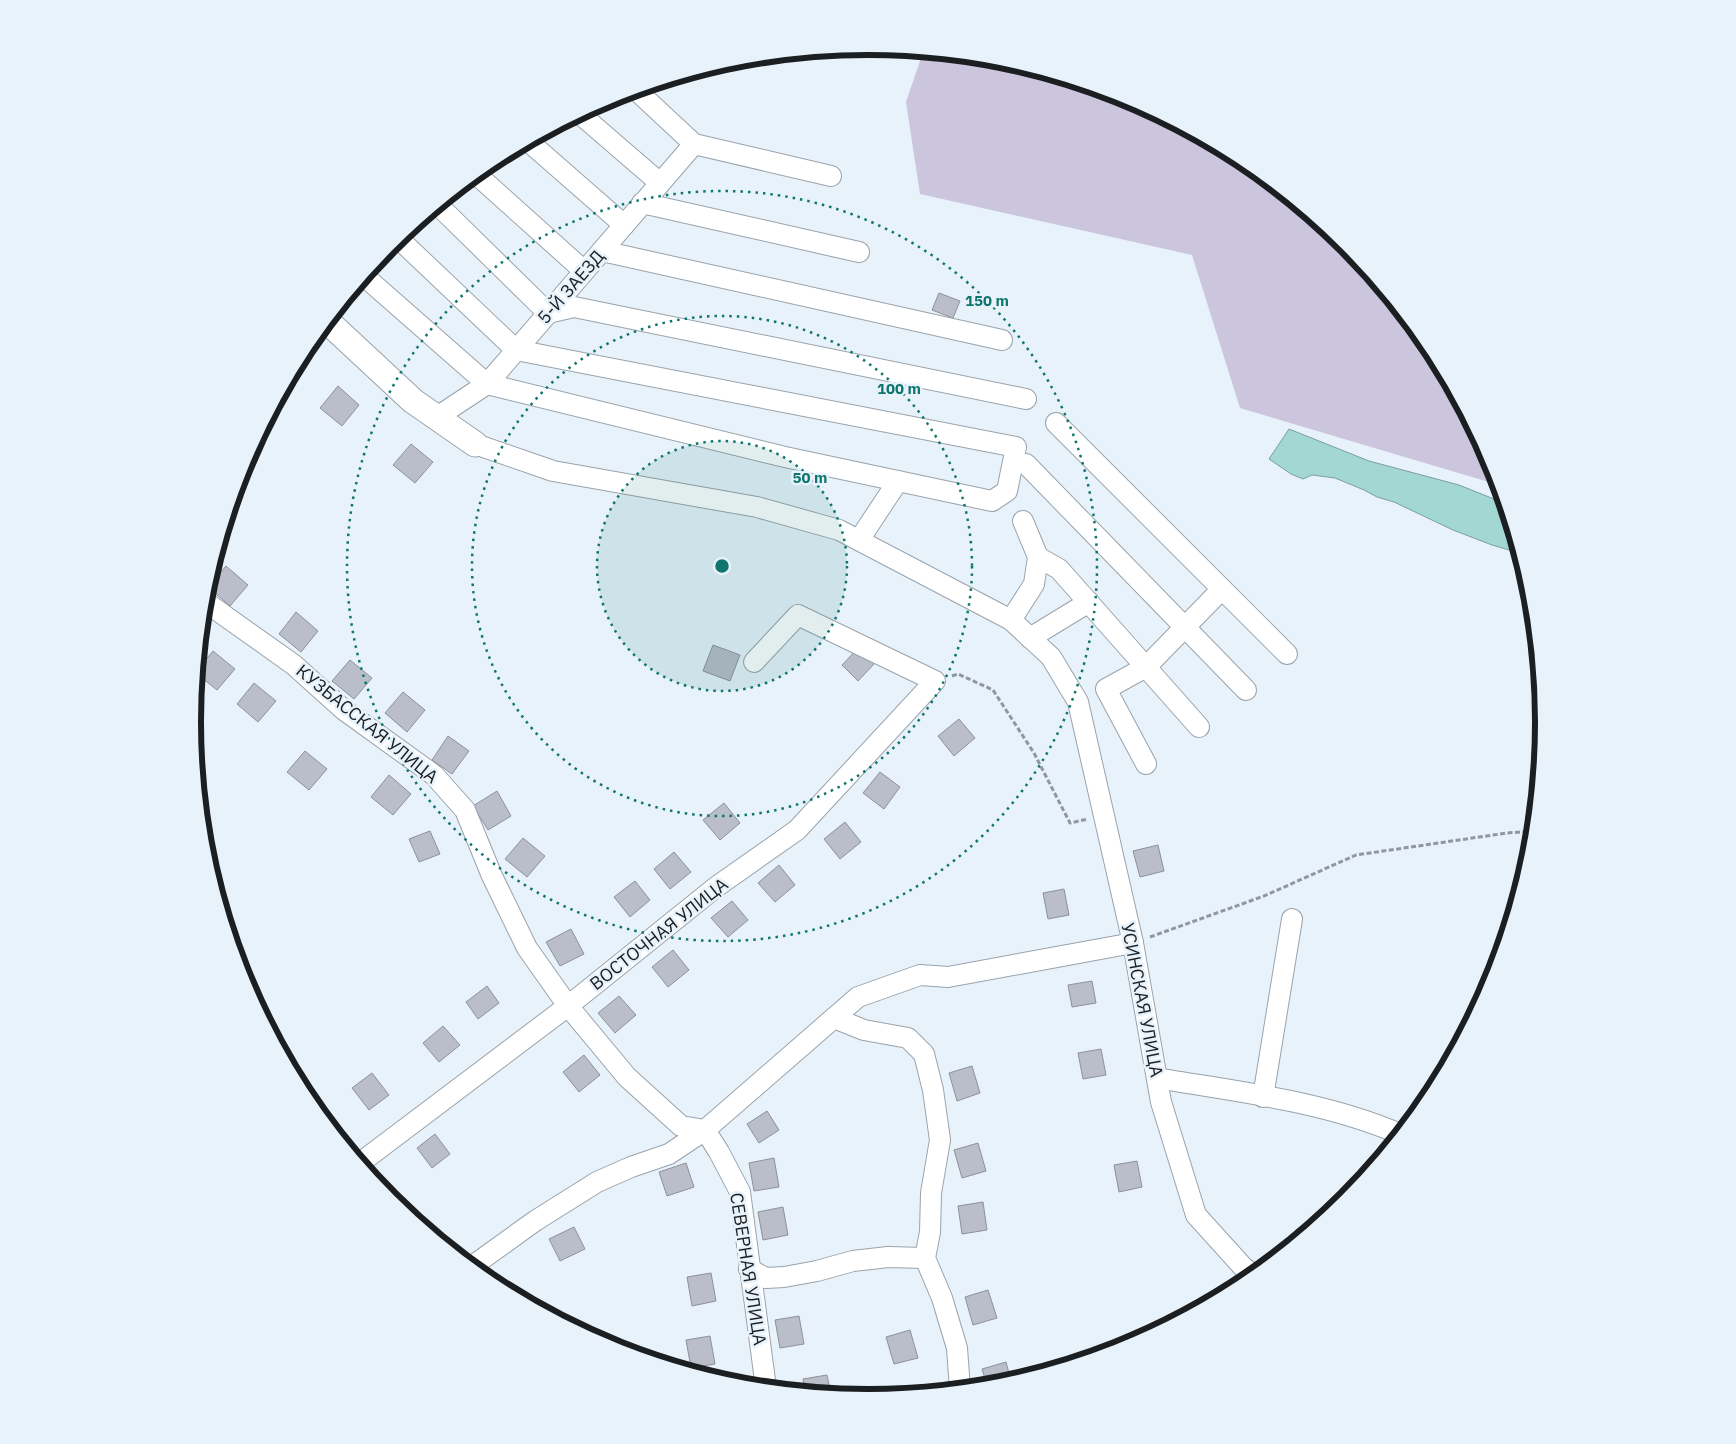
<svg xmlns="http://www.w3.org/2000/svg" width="1736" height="1444" viewBox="0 0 1736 1444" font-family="'IBM Plex Sans',sans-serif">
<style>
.green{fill:#cbc5de}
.water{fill:#a2d7d3;stroke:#7aa09e}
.building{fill:#babec8;stroke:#8e919c}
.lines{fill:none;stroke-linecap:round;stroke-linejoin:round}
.minor-casing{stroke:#9aa3ab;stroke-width:22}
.major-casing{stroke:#9aa3ab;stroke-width:27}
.path{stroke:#90979e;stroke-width:3;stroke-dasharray:5 2.5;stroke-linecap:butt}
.minor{stroke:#fff;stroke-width:20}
.major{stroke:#fff;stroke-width:25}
.ring{fill:none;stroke:#0f766e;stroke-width:2.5;stroke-dasharray:2.5 5}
.labels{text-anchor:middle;stroke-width:5;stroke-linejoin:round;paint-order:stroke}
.street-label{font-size:18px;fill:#1b1f22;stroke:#e8f2fb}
.rim{fill:none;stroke:#1b1f22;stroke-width:6}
.centre{fill:#0f766e;stroke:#e8f2fb;stroke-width:2.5}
.ring-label{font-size:15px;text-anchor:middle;font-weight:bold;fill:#0f766e;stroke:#e8f2fb;stroke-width:5;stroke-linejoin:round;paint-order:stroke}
</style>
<rect width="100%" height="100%" fill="#e8f2fb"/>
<path class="green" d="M923,52l77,7 127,39 117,62 102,84 84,103 62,117 7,21 -259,-77 -48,-153 -272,-61 -14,-92z"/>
<path class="water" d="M1289,429l80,32 90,24 45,18 15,50 -27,-8 -39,-15 -59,-28 -17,-5 -13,-7 -29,-12 -23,-3 -9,4 -12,-5 -22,-15z"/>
<g class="building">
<path d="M939,293l21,8 -7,17 -21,-8z"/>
<path d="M338,386l21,19 -17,21 -22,-18z"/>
<path d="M411,444l22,18 -18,21 -22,-18z"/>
<path d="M226,566l22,19 -18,21 -22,-19z"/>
<path d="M296,612l22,19 -17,21 -22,-18z"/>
<path d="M713,645l27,10 -10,26 -27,-10z"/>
<path d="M859,647l16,16 -17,18 -16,-16z"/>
<path d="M213,651l22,18 -18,21 -20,-16v-4z"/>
<path d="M350,660l22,18 -18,21 -22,-18z"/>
<path d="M254,683l22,18 -18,21 -21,-18z"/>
<path d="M403,692l22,18 -18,22 -22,-19z"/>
<path d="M959,719l16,19 -21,18 -16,-20z"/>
<path d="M448,736l21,15 -17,23 -20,-14z"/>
<path d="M305,751l22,18 -18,21 -22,-18z"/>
<path d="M880,772l20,15 -16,22 -21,-16z"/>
<path d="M389,775l22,19 -18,21 -22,-18z"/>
<path d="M497,791l14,25 -23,14 -15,-24z"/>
<path d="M724,803l16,20 -20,17 -17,-20z"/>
<path d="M845,822l16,20 -21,17 -16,-20z"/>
<path d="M430,831l10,23 -21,8 -10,-23z"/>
<path d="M523,838l22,18 -18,21 -22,-18z"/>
<path d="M1158,845l6,26 -24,6 -7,-26z"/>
<path d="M674,852l17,20 -21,17 -16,-20z"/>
<path d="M779,865l16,20 -20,17 -17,-19z"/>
<path d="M635,881l15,19 -20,17 -16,-20z"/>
<path d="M1064,889l5,26 -21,4 -5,-26z"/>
<path d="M732,901l16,19 -20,17 -17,-19z"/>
<path d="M571,929l13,25 -24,12 -14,-24z"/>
<path d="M673,950l16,20 -21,17 -16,-20z"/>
<path d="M1092,981l4,22 -24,4 -4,-22z"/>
<path d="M487,986l12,17 -21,16 -12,-17z"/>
<path d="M619,996l17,19 -21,18 -17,-20z"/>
<path d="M443,1026l17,19 -21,17 -16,-19z"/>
<path d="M1101,1049l5,26 -23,4 -5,-26z"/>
<path d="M584,1055l16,20 -21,17 -16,-20z"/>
<path d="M972,1066l8,27 -23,8 -8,-28z"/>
<path d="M372,1073l17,22 -20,15 -17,-22z"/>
<path d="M767,1111l12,19 -20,13 -12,-19z"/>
<path d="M435,1134l15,20 -18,14 -15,-20z"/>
<path d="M978,1143l8,28 -24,7 -8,-28z"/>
<path d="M774,1158l5,29 -25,4 -5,-28z"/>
<path d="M1137,1161l5,26 -23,5 -5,-27z"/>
<path d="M686,1163l8,24 -27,9 -8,-24z"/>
<path d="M983,1202l4,28 -25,4 -4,-28z"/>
<path d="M783,1207l5,28 -25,5 -5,-28z"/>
<path d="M574,1227l11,22 -25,12 -11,-22z"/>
<path d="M711,1273l5,28 -24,5 -5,-29z"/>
<path d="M988,1290l9,28 -24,7 -8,-28z"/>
<path d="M1215,1292l4,5 -23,12z"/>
<path d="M799,1316l5,28 -24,4 -5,-28z"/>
<path d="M910,1330l8,28 -24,6 -8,-27z"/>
<path d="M710,1336l5,28 -24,4 -5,-28z"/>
<path d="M1006,1362l5,19 -11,4 -13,1 -5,-17z"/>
<path d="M827,1375l4,19 -26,-2 -2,-13z"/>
</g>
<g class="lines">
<defs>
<g id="minor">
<path d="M636,90l58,54 137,32"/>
<path d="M580,114l80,69"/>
<path d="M528,141l96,84"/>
<path d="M476,174l108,97"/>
<path d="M642,203l217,49"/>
<path d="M438,205l110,108 26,-6 452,92"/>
<path d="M602,251l400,89"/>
<path d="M364,276l123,108 298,73 207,44 15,-10 9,-44 -500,-97 -118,-112"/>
<path d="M437,417l50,-33 207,-240"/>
<path d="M1056,423l231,231"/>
<path d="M475,444l78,27 204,36 82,23 172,90 40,37 27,45 55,241 28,159 35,113 47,52 11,8"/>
<path d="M1026,464l220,226"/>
<path d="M859,540l39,-59"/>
<path d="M1038,557l21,12 140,158"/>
<path d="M204,601l90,64 50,45 90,65 31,35 27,66 35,72 41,58 59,71 54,49 24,4"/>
<path d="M1011,620l23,-36 4,-27 -15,-36"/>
<path d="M1030,638l59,-36"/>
<path d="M1146,764l-40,-75 40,-22 76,-78"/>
<path d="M834,1018l30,12 44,8 16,16 9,36 7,50 -9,53 -1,39 -5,26 17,40 15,50 3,41"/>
<path d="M1157,1078c81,14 167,23 243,56"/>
<path d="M1263,1097l29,-178"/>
<path d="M705,1130l14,22 21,40 26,196"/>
<path d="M360,1163l208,-157 148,-119 81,-57 138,-149 -137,-66 -44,47"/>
<path d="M471,1267l64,-46 62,-39 34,-15 38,-13 36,-24 153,-133 62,-22 28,2 185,-34"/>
<path d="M749,1269l17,9 18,-1 33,-6 36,-10 35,-4 37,1"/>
</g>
<path id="major" d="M327,321l86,80 62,43"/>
</defs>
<use href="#minor" class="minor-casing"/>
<use href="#major" class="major-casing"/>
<g class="path">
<path d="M952,676l6,-2 35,16 41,63 36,70 18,-4"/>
<path d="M1150,937l114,-41 92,-41 151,-22 26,-2"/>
</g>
<use href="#minor" class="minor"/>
<use href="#major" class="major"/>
</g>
<circle cx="722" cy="566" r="125" fill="#0f766e" fill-opacity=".12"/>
<g class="ring">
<circle cx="722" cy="566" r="125"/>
<circle cx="722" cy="566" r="250"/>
<circle cx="722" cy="566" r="375"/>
</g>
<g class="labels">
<g class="street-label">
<text transform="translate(571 287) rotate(-49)" y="6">5-Й ЗАЕЗД</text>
<text transform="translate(367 724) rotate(39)" y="6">КУЗБАССКАЯ УЛИЦА</text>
<text transform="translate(659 934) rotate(-38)" y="6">ВОСТОЧНАЯ УЛИЦА</text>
<text transform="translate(1142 1000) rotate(79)" y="6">УСИНСКАЯ УЛИЦА</text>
<text transform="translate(748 1269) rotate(81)" y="6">СЕВЕРНАЯ УЛИЦА</text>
</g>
</g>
<path d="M0 0H1736V1444H0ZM201 722a667 667 0 1 1 1334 0a667 667 0 1 1-1334 0Z" fill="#e8f2fb" fill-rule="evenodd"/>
<path class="rim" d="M201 722a667 667 0 1 1 1334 0a667 667 0 1 1-1334 0Z"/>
<circle cx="722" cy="566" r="8" class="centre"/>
<g class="ring-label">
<text x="987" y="306">150 m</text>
<text x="899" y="394">100 m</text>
<text x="810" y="483">50 m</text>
</g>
</svg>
